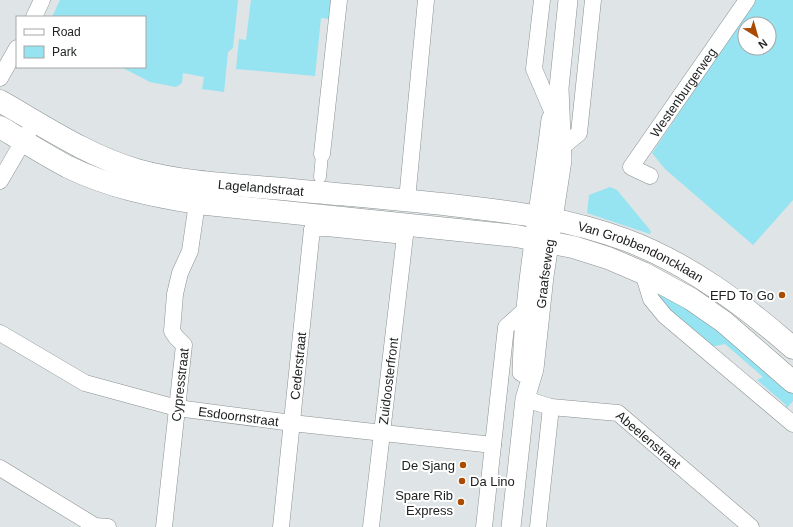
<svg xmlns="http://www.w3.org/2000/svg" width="793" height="527" viewBox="0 0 793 527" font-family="Helvetica,sans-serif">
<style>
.green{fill:#96e3f1;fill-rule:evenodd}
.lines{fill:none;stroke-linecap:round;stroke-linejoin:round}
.pedestrian-casing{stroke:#8b9192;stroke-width:13}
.minor-casing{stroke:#8b9192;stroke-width:17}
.tertiary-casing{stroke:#8b9192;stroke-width:20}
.secondary-casing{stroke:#8b9192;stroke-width:23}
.pedestrian{stroke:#fff;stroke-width:12}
.minor{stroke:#fff;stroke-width:16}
.tertiary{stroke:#fff;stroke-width:19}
.secondary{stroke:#fff;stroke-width:22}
.poi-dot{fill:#ab4b00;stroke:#fff;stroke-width:1.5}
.labels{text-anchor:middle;stroke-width:4;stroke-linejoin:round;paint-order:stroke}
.street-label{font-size:13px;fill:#202222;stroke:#fff}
.poi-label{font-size:13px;fill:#202222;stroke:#fff;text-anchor:end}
</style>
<rect width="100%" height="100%" fill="#dfe5e6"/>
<g class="green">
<path d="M60,0h178l-5,48 -5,4 -4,40 -22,-3 2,-12 -21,-4 -1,10 -6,4 -26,-5 -29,-15h24v-50h-93z"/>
<path d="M251,0h83l-2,19 -11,-1 -6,58 -79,-7 3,-30 7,1z"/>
<path d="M755,0h38v200l-40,45 -88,-76 -13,-16zM745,24h24v24h-24z"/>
<path d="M610,187l7,3 33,40 1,2 -1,2 -63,-21 2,-18z"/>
<path d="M655,288l47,28 91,76v9l-8,9 -1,-2 2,-3 -29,-25 6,-3 -38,-33 -15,3 -50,-42z"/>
</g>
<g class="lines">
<defs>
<path id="pedestrian" d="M320,177l2,-23"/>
<g id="minor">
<path d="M542,0l-8,69 18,42"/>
<path d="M34,17l8,-17"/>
<path d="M0,78l17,-30"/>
<path d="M561,148l18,-15 14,-133"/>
<path d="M322,154l17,-154"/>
<path id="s1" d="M650,176l-19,-9 116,-167"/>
<path d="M0,181l35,-60"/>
<path d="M407,200l19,-200"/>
<path d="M643,273l8,26 14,17 128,108"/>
<path id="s2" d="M0,333l85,50 92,25 115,15 201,22"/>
<path id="s3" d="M525,399l26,8 67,6 133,114"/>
<path d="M0,468l95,58 13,1"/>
<path id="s4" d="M164,527l20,-182 -8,-8 -4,-6 3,-37 5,-21 10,-22 7,-48"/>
<path id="s5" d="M281,527l31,-298 15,-1 78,8 -34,291"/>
<path d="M484,527l22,-200 19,-17"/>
<path d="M538,527l13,-120"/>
</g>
<g id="tertiary">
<path d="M522,372c2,-85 19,-169 29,-253"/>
<path id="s6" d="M511,527l14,-128 9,-30 10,-93 15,-96 3,-20 -3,-72 9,-88"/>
</g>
<g id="secondary">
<path id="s7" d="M0,101c44,25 88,55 137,69 50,14 105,15 156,20 53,5 105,9 158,15 62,7 115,13 175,35 62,23 118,65 167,108"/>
<path d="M0,127c23,14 45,28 68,40 41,20 85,29 129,36l319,33 57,11 35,11 35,15 48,26 33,23 69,60"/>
</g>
</defs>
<use href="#pedestrian" class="pedestrian-casing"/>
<use href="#minor" class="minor-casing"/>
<use href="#tertiary" class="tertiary-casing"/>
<use href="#secondary" class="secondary-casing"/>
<use href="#pedestrian" class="pedestrian"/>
<use href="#minor" class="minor"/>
<use href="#tertiary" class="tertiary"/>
<use href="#secondary" class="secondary"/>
</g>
<g class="poi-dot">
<circle cx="782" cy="295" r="4"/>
<circle cx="463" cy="465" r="4"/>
<circle cx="462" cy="481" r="4"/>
<circle cx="461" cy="502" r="4"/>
</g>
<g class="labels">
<g class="street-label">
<text dy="5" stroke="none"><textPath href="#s1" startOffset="112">Westenburgerweg</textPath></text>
<text dy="5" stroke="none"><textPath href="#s7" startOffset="279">Lagelandstraat</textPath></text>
<text dy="5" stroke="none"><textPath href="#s7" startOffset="667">Van Grobbendoncklaan</textPath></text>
<text dy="5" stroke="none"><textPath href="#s6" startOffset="256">Graafseweg</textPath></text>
<text dy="5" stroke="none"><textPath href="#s5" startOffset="162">Cederstraat</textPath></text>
<text transform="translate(388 381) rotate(-83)" y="5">Zuidoosterfront</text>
<text dy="5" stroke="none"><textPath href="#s4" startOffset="143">Cypresstraat</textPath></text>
<text dy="5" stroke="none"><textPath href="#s2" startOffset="256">Esdoornstraat</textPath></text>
<text dy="5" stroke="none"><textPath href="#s3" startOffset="135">Abeelenstraat</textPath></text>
</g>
<g class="poi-label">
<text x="774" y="300">EFD To Go</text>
<text x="455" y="470">De Sjang</text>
<text x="470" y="486" text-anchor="start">Da Lino</text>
<text x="453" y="500">Spare Rib<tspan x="453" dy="15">Express</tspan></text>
</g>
</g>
<rect x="16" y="16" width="130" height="52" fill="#ffffff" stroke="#a6a7a7"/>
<rect x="24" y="29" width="20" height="6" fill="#ffffff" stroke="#a6a7a7"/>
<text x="52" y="36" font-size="12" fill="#202222">Road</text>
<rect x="24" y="46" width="20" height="12" fill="#96e3f1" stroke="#a6a7a7"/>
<text x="52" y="56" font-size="12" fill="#202222">Park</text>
<g transform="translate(757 36) rotate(143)"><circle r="19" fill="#ffffff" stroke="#a6a7a7"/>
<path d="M0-3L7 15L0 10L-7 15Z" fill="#ab4b00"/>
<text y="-6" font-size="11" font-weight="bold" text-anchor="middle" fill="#202222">N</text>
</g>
</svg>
